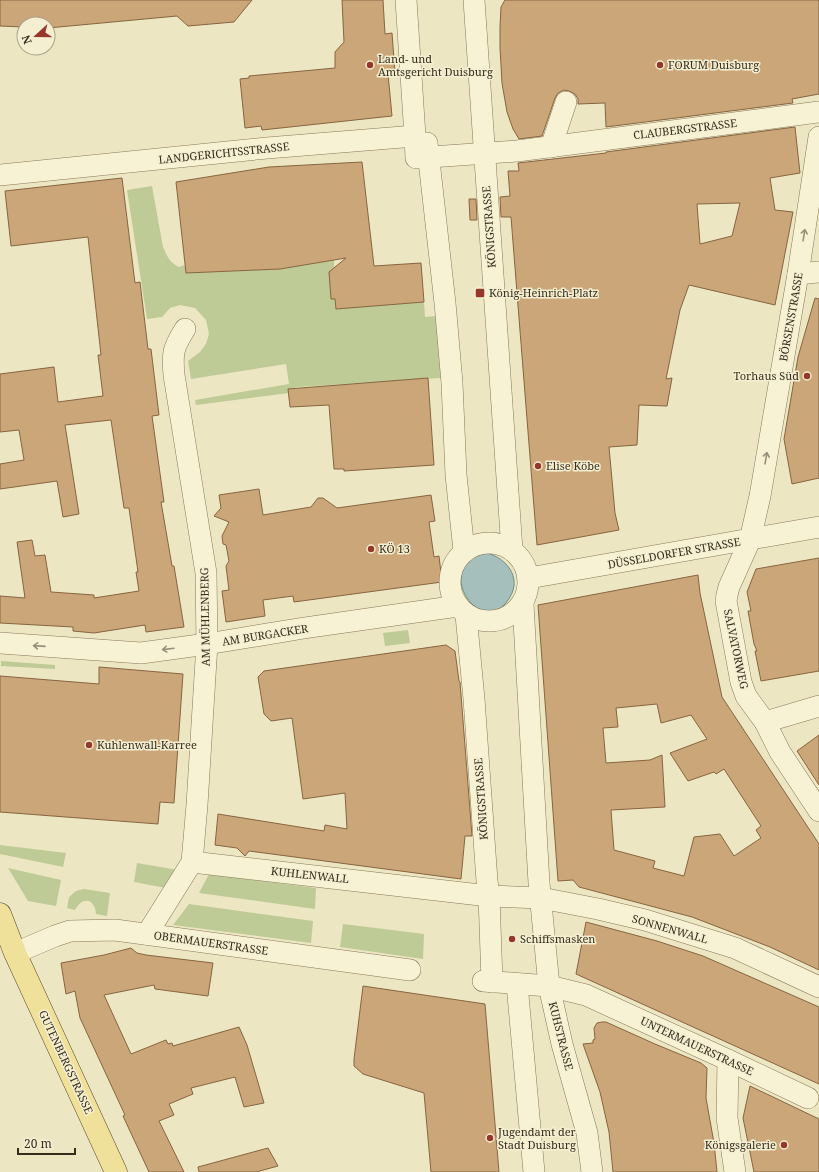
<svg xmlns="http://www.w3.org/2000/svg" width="819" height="1172" viewBox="0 0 819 1172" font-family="'Noto Serif',serif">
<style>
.green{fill:#becb96}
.water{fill:#a5c0bc;stroke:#6c8e8a}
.building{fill:#cba678;stroke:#866540;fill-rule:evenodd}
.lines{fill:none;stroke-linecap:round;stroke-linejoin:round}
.minor-casing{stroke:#87785a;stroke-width:22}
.major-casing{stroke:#55452e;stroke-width:23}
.minor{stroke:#f8f2d5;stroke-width:21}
.major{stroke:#f0e19a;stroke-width:22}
.oneway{stroke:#98907a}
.poi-dot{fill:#95372a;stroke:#f5efd2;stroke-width:1.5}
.labels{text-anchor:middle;stroke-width:3;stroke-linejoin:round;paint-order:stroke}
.poi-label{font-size:11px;fill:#372d1e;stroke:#f5efd2;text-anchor:start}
.street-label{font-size:11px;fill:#372d1e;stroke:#f5efd2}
</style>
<rect width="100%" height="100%" fill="#ede6c2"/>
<g class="green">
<path d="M152,186l11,61c4,9 7,16 16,20l6,-2 1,8 94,-4 54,-9v20l-4,4 1,15h4l1,10 88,-7 1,15 11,-1 5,62 -143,9 -9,2v4l-93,12 -1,-5 94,-16 -3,-20 -95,15 -3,-18 12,-9 6,-8 3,-10 -3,-14 -11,-12 -15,-3 -10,3 -8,9 -15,2 -20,-129z"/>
<path d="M408,630l2,13 -25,3 -2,-13z"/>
<path d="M1,661l54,4v4l-54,-3z"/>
<path d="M0,845l66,8 -3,14 -63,-13z"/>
<path d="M137,863l41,7 -12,18 -32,-6z"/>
<path d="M8,868l53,12 -5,26 -28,-5z"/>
<path d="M209,874l107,14 -1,21 -116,-16z"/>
<path d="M84,889l26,4 -3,23 -11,-2c-1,-16 -14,-18 -21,-4l-8,-2 2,-11 7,-6z"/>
<path d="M189,904l124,17 -2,22 -138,-18z"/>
<path d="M343,924l81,10 -1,25 -83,-12z"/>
</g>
<path class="water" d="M487,553c19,5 35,24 23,44 -28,48 -81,-34 -23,-44z"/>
<g class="building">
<path d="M0,0h252l-18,22 -46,4 -11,-10 -129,12v-4h-24l-1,3 -23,-1z"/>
<path d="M342,0h41l2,34 7,-1 3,40 -7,1 4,42 -130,14 -1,-4 -16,2 -5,-49 9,-1v-2l86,-8v-16l9,-10z"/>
<path d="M505,0h314v94l-27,5 1,4 -187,24 -1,-24 -27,1v-5l-3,-5 -6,-3 -5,-1 -6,3 -3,5 -13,38 -23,3 -6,-10 -6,-17 -5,-29 -2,-35v-21l1,-20z"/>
<path d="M795,127l5,46 -30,5 5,32 18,2 -18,93 -86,-20 -9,25 -14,69 6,-1 -5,28 -28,-1 -2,40 -28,2 6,66 4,17 -82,15 -26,-328h-10l-1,-20 10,-1 -2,-25h11l-1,-8 88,-10v-1zM740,203l-8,33 -32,8 -3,-40z"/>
<path d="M362,162l12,104 47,-3 3,39 -88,7 -1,-10h-4l-2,-27 17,-14 -66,11 -94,4 -10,-91 93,-15z"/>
<path d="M122,178l13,105 5,-1 8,67h3l8,66 -7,1 12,86h-3l11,64h2l10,61 -38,5 -1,-7 -51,8 -21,-2v-4l-73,-4v-27l25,2 -8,-56 15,-2 3,16 10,-1 6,37 43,3v3l45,-7 -3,-19h2l-9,-64h-5l-13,-88 -46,5 14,89 -16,3 -6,-36 -57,8v-25l24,-4 -5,-30 -19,2v-58l54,-7 4,35 45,-6 -5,-41h3l-13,-118 -77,9 -6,-55z"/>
<path d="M469,199h7l1,21h-7z"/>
<path d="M815,298l4,1v179l-27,6 -8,-45 14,-82z"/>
<path d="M428,378l6,87 -90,6v-2h-10l-5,-64 -39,2 -2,-18z"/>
<path d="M259,489l4,26 48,-8 7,-9h5l14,10 94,-13 4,26 -6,1 5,35 5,-1 3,26 -148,20 -1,-6 -30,4 2,16 -39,6 -4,-31 7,-1 -3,-24 3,-5 -3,-16 -3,-1 -1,-8 7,-14 -15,-6 7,-8 -2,-13z"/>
<path d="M819,558v113l-58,10 -6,-30h2l-3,-7 -6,-33h3l-4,-19 9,-23z"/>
<path d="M698,575l2,18 22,104 97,147v126l-49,-23 -78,-30 -113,-30 -6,-7 -15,1 -20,-276zM657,704l4,19 30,-8 16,24 -37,14 18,28 26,-9 2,2 8,-5 37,57 -5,4 5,8 -27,18 -14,-22 -26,3 -10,39 -31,-8 2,-7 -41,-11 -3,-40 54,-3 -3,-52 -12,5 -44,3 -3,-35 15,-1 -2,-19z"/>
<path d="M446,645l9,6 4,30 1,1 12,154h-7l-4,43 -212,-28 -4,5 -8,-8 -22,-3 3,-31 106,17 1,-6 22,4 -2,-36 -42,6 -11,-81 -21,3 -7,-7 -6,-37 6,-6z"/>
<path d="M99,667l84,7 -9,129 -14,-1 -2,22 -158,-12v-136l99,8z"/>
<path d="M819,735v50l-22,-34z"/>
<path d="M586,922l71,19 46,15 116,51v77l-243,-110z"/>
<path d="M131,948l6,5 9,2 67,8 -5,33 -53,-7 -1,-4 -50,10 27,59 35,-14 2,4 4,-1 1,3 66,-19 8,18 17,58 -20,4 -9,-30 -44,11 2,6 -24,10 5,11 -15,6 25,51h-35l-26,-56 2,-1 -45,-97 -5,-27 -9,3 -5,-31 43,-8z"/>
<path d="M363,986l122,18 14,168h-68l-7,-79 -61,-19 -9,-8v-7z"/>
<path d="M602,1022h4l49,22 46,19 6,5 -1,30 8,45 3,29h-104l-4,-40 -9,-40 -17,-48 10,-1v-3l2,-1 -1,-11 3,-5z"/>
<path d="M750,1086l69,33v53h-65l-11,-54z"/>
<path d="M268,1148l10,18 -22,6h-57l-1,-5z"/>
</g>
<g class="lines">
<defs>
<g id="minor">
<path d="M406,0l9,136"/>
<path d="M474,0l38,550"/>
<path d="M819,137l-21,137 -38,222 -10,44 -21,47 -2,8 -1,6 15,81 5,14 19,26 15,30 39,59"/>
<path d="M427,143l18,160 7,80 4,92 8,76"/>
<path d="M551,147l15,-45"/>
<path d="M0,175l267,-27 148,-12 1,22 101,-7 302,-39"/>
<path d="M798,274l21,-2"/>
<circle cx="489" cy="582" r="39"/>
<path d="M529,578l290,-51"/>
<path d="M523,604l16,279 10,103 13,58 25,89 5,39"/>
<path d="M466,615l8,84 13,182 2,15 3,86"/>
<path d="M0,643l141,10 66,-9 97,-16 154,-22"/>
<path d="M765,722l54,-16"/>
<path d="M192,862l297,34 52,2 57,11 47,11 90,28 84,39"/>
<path d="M147,934l45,-72 5,-57 10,-161 -1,-71 -32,-198c-2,-22 -1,-27 11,-46"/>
<path d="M15,953l40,-17 15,-5 45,-1 295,40"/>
<path d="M483,981l66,5 37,9 142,65 80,38"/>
<path d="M517,984l17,188"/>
<path d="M728,1060l-1,58 8,54"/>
</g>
<path id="major" d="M0,914l15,39 101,219"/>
</defs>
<use href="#minor" class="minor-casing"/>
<use href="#major" class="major-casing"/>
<use href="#minor" class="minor"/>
<use href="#major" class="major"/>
</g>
<defs><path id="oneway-shaft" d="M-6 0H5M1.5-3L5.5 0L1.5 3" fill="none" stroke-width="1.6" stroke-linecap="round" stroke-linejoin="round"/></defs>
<g class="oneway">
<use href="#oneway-shaft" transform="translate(804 235) rotate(-81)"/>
<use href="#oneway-shaft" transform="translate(766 458) rotate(-80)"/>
<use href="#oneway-shaft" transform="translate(39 646) rotate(-176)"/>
<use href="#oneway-shaft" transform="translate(168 649) rotate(173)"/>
</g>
<g class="poi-dot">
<circle cx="370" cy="65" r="4"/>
<circle cx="660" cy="65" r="4"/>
<rect x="475" y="288" width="10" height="10" rx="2"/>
<circle cx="807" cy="376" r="4"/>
<circle cx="538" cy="466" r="4"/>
<circle cx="371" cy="549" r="4"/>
<circle cx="89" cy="745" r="4"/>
<circle cx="512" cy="939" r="4"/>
<circle cx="490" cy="1138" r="4"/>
<circle cx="784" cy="1145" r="4"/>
</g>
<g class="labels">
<g class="poi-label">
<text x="378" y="63">Land- und<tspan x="378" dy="13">Amtsgericht Duisburg</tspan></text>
<text x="668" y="69">FORUM Duisburg</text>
<text x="489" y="297">König-Heinrich-Platz</text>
<text x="799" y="380" text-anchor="end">Torhaus Süd</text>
<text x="546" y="470">Elise Köbe</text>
<text x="379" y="553">KÖ 13</text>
<text x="97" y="749">Kuhlenwall-Karree</text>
<text x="520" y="943">Schiffsmasken</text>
<text x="498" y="1136">Jugendamt der<tspan x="498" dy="13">Stadt Duisburg</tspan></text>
<text x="776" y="1149" text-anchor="end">Königsgalerie</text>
</g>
<g class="street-label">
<text transform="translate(685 129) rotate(-7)" y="4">CLAUBERGSTRASSE</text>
<text transform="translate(224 153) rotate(-6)" y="4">LANDGERICHTSSTRASSE</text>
<text transform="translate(489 227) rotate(-94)" y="4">KÖNIGSTRASSE</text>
<text transform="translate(791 317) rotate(-80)" y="4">BÖRSENSTRASSE</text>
<text transform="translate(674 553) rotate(-10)" y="4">DÜSSELDORFER STRASSE</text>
<text transform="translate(205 617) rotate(-91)" y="4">AM MÜHLENBERG</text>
<text transform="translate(265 635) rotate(-9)" y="4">AM BURGACKER</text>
<text transform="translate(736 649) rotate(78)" y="4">SALVATORWEG</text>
<text transform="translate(481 799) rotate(-94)" y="4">KÖNIGSTRASSE</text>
<text transform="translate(310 875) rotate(6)" y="4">KUHLENWALL</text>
<text transform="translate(670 929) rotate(16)" y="4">SONNENWALL</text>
<text transform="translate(211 943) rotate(8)" y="4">OBERMAUERSTRASSE</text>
<text transform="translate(561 1036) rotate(76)" y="4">KUHSTRASSE</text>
<text transform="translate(697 1046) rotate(25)" y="4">UNTERMAUERSTRASSE</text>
<text transform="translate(66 1062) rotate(65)" y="4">GUTENBERGSTRASSE</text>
</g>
</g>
<g transform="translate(36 36) rotate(249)"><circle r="19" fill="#f5efd2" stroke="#a9a18a"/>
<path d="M0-3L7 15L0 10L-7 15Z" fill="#95372a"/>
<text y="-6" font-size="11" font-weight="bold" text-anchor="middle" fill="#372d1e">N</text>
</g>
<path d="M18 1148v6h57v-6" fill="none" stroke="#372d1e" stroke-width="2"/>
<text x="24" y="1148" font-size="12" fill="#372d1e" stroke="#f5efd2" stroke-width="3" paint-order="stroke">20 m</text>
</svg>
